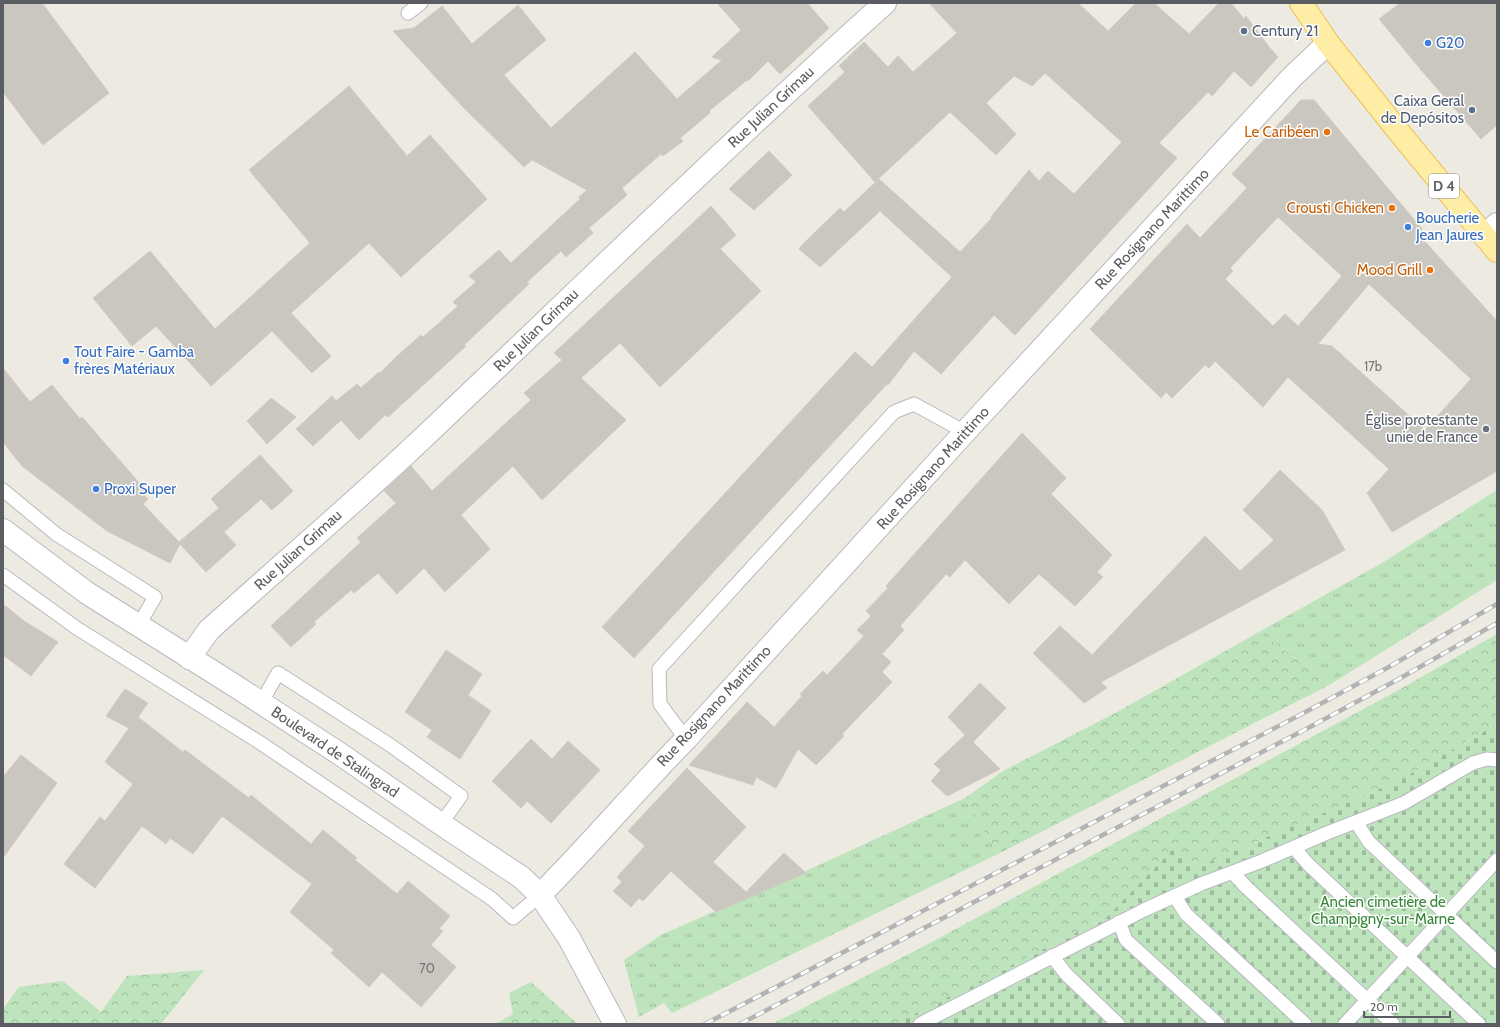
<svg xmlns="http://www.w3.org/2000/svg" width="1500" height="1027" viewBox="0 0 1500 1027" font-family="Cabin,sans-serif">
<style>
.grass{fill:url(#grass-tufts)}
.forest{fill:url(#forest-crowns)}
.cemetery{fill:url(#cemetery-stones)}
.building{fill:#cac6c0;stroke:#d1cbc0;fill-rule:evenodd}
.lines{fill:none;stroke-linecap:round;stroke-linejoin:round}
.service-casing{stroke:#b7b9be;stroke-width:15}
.minor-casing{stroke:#b7b9be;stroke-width:24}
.secondary-casing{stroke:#b7bac0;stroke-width:24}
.primary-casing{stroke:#efc058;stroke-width:24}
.service{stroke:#fff;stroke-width:13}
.minor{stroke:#fff;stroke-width:22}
.secondary{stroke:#fff;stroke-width:22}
.primary{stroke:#feeda5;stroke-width:22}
.rail-casing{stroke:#b2b3b3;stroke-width:4.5}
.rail{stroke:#fff;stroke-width:3;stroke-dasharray:9;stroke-linecap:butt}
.service-dot{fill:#5c6f8a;stroke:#fff;stroke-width:1.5}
.shop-dot{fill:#3f7fe0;stroke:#fff;stroke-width:1.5}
.food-dot{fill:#e8710a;stroke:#fff;stroke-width:1.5}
.worship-dot{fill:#6b7280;stroke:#fff;stroke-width:1.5}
.labels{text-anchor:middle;stroke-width:3;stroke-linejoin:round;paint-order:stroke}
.number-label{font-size:13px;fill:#76777a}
.shield{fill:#fff;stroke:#8c8e91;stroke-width:1}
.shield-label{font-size:14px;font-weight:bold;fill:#5a5d62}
.service-label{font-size:15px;fill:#4e5e75;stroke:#fff;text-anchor:start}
.shop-label{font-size:15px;fill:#366cbe;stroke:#fff;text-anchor:start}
.street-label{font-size:15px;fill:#5a5d62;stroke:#fff}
.food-label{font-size:15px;fill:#c56008;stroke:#fff;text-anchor:end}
.worship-label{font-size:15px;fill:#5b616d;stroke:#fff;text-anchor:end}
.park-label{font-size:15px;fill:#368538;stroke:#fff}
</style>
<defs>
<pattern id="grass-tufts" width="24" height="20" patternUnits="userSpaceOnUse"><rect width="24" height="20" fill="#bee4bd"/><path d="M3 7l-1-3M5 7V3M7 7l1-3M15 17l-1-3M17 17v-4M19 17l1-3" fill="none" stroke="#9dbc9d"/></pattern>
<pattern id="forest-crowns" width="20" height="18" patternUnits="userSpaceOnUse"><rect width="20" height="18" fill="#bee4bd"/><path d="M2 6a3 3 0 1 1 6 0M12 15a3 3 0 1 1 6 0" fill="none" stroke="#9dbc9d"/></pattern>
<pattern id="cemetery-stones" width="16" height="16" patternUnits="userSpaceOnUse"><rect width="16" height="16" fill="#bee4bd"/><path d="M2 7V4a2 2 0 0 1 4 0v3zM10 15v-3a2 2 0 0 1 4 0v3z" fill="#9dbc9d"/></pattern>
</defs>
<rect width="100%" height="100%" fill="#eceae1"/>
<g class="grass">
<path d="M1497,490v90l-166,104 -72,-52 123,-69z"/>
<path d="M965,798l33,56 -326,159 -8,-10 -25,14 -15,-57 37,-25 145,-64z"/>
</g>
<g class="forest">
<path d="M1259,632l72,52 -333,170 -33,-56 38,-27 114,-59z"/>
<path d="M1497,634v90l-99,57 -205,88 -20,-20 -66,68 -211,107h-124l143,-73 480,-259z"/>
<path d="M204,970l-43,54h-158v-15l16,-22 44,-6 38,31 26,-36z"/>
<path d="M531,982l46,41v1h-82l18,-10 -4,-21z"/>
</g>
<path class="cemetery" d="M1497,724v300h-602l212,-107 66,-68 20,20 205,-88z"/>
<g class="building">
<path d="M3,3h39l67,90 -66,52 -40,-53z"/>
<path d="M717,3h90l22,25 -49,46 -12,-13 -20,20 -1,-1 -38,31 1,2 -30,25 3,3 -20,15 -2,-2 -39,34 5,7 -38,33 4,5 -27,24 -5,-6 -34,31 2,2 -65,61 2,1 -78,71 -3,-2 -26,25 -18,-20 -28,26 -17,-17 36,-33 4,5 21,-17 4,4 18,-16 1,1 16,-16 25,-22 2,2 35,-31 -5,-4 23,-20 -7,-6 30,-26 12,13 69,-64 -1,-2 8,-7 -55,-30 -8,7 -61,-60 -70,-76 21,-3 28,-22 30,38 46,-39 28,35 -42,35 47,53 84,-76 42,47 45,-39 -10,-3 29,-27z"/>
<path d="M929,3h149l30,28 28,-28h18l35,31 30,-31h12l13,16 2,-3 23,31 9,10 -27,30 -17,-16 -22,25 -4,-4 -49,51 18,15 -162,177 -21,-20 -53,59 -27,-23 -26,34 -1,-1 -253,274 -32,-31 253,-275 17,15 80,-90 -72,-66 -60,56 -21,-18 3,-4 38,-37 4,4 35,-33 81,73 32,-34 -1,-1 38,-47 10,11 9,-10 26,23 48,-52 -77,-69 -13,13 -18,-10 -28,27 30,31 -20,21 -46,-43 -75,70 -67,-76 37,-34 -6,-6 25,-24 24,25 10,-11 15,16 44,-39z"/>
<path d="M1400,3h97v122l-16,14 -59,-68 -43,-52z"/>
<path d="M349,86l58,70 23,-21 57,64 -86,78 -32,-34 -78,70 40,43 -19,17 -40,-42 -61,55 -55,-60 -24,20 -39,-48 57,-47 65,78 95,-86 -61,-73z"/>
<path d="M1301,100h13l108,129 -5,4 80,88v150l-105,61 -25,-39 22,-24 -101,-92 -25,30 -48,-46 -6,7 -4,-3 -33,33 -6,-6 -5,6 -71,-69 97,-105 13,14 47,-50 -15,-14zM1278,217l64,59 -44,50 -13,-12 -12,12 -48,-47 8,-8 -3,-3zM1369,284l102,95 -46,51 -93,-84 -14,-2z"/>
<path d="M769,151l23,24 -38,35 -25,-21z"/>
<path d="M711,206l25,29 -16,14 41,42 -101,96 -40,-44 -39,35 45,42 -84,80 -29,-34 -52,49 29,34 -45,43 -21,-24 -27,26 -19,-21 -24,20 -3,-3 -37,32 2,2 -25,23 -20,-21 90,-84 -4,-4 39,-35 -12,-12 27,-25 21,25 99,-91 -7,-7 38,-33 -8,-7z"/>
<path d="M3,368l27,34 22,-17 28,34 2,-2 66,76 -3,3 3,3 -5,5 36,38 40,-34 -8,-9 49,-44 33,36 -21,19 -11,-11 -37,33 12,13 -30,27 -26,-28 -10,19 -63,-32 -85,-65 -19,-24z"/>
<path d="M271,398l25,19 -29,27 -20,-23z"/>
<path d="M1022,433l44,45 -15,16 61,61 -15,17 6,5 -28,29 -36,-32 -30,30 -44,-44 -15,17 -4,-3 -46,52 4,4 -22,24 9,8 -9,10 10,10 -50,52 2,2 -28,29 -18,-16 -22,39 -20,-11 -3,8 -64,-20 58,-63 27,25 28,-31 -2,-2 23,-23 4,4 37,-39 -7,-6 14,-14 -5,-5 22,-23 -2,-2z"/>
<path d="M1280,470l42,40 23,40 -244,132 6,6 -23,15 -51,-50 27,-27 32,29 113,-119 35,35 34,-31 -31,-30z"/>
<path d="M3,604l21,17 34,21 -27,34 -28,-21z"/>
<path d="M446,650l36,24 -14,21 23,16 -31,48 -33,-22 5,-7 -27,-18z"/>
<path d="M980,683l26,25 -33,34 27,27 -53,27 -16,-15 10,-11 -7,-6 31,-29 -17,-18z"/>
<path d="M125,689l23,14 -10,14 45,35 2,-2 64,48 2,-3 60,49 12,-14 34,28 -2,2 42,34 11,-13 42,35 -11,13 4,2 -12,14 25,22 -35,40 -39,-35 -13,15 -38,-34 3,-3 -44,-38 22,-28 -90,-68 -29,38 -23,-16 -4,6 -24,-18 -47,62 -31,-24 36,-47 5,4 28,-37 -28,-22 24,-34 -23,-12z"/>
<path d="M531,739l21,20 16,-18 32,29 -49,53 -24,-22 -6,7 -29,-27z"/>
<path d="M21,755l36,28 -54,75v-81z"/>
<path d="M687,768l59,59 -33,35 33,30 38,-39 22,20 -90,39 -45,-41 -28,30 -4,-3 -8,9 -18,-16 9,-9 -5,-5 28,-31 -17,-15z"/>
</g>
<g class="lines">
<defs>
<g id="service">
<path d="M408,13l13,-10"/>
<path d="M3,490l53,44 99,63 -17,29"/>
<path d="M3,575l75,54 181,113 233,157 21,19 27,-23"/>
<path d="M261,703l17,-30 112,72 71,51 -20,28"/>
<path d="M686,739l-26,-35 -1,-35 235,-257 20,-8 51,28"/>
<path d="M1356,822l13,20 128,120"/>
<path d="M1294,848l15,17 170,159"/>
<path d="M1233,873l13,14 147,137"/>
<path d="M1175,897l11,17 119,110"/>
<path d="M1119,922l7,18 92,84"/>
<path d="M1052,956l14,18 52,50"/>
<path d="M920,1024l224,-114 57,-26 61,-23 65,-28 77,-30 69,-40 14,-4 10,1"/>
<path d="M1345,1024l152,-164"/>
</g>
<g id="minor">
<path d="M1484,236l13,-12"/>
<path d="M189,658l20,-28c71,-64 144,-126 214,-192 153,-145 304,-293 462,-435"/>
<path d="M540,895c50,-50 96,-105 146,-156l279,-307 327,-355 36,-34"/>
</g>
<path id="secondary" d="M3,530l84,63 142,89 111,72 101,70 80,53 19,18 29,43 46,86"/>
<path id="primary" d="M1301,3l27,40 75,94 94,114"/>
</defs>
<use href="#service" class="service-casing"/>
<use href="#minor" class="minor-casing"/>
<use href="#secondary" class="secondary-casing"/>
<use href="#primary" class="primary-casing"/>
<use href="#service" class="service"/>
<use href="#minor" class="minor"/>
<use href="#secondary" class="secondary"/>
<use href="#primary" class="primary"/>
<defs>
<g id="rail">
<path d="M705,1024l593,-308 89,-48 110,-64"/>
<path d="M740,1024l568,-296 89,-48 100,-57"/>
</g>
</defs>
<use href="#rail" class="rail-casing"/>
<use href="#rail" class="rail"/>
</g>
<g class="service-dot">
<circle cx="1244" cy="31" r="4"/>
<circle cx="1472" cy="110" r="4"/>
</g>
<g class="shop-dot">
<circle cx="1428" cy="43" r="4"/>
<circle cx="1408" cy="227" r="4"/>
<circle cx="66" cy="361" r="4"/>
<circle cx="96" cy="489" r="4"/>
</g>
<g class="food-dot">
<circle cx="1327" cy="132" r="4"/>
<circle cx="1392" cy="208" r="4"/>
<circle cx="1430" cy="270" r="4"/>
</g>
<circle class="worship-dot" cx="1486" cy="429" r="4"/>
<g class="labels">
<g class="number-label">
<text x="1373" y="371">17b</text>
<text x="427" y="973">70</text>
</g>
<rect class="shield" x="1429" y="174" width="30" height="24" rx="3"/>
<g class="shield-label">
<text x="1444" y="191">D 4</text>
</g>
<g class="service-label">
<text x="1252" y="36">Century 21</text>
<text x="1464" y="106" text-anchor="end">Caixa Geral<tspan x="1464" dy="17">de Depósitos</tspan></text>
</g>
<g class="shop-label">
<text x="1436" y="48">G20</text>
<text x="1416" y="223">Boucherie<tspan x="1416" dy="17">Jean Jaures</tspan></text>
<text x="74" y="357">Tout Faire - Gamba<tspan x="74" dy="17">frères Matériaux</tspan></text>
<text x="104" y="494">Proxi Super</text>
</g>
<g class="street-label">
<text transform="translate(771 107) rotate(-43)" y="5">Rue Julian Grimau</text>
<text transform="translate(1152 229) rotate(-47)" y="5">Rue Rosignano Marittimo</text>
<text transform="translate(536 330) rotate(-44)" y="5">Rue Julian Grimau</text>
<text transform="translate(933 468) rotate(-48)" y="5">Rue Rosignano Marittimo</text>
<text transform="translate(298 550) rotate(-42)" y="5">Rue Julian Grimau</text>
<text transform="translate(714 706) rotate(-47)" y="5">Rue Rosignano Marittimo</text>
<text transform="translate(335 752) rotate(34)" y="5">Boulevard de Stalingrad</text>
</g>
<g class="food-label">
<text x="1319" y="137">Le Caribéen</text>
<text x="1384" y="213">Crousti Chicken</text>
<text x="1422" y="275">Mood Grill</text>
</g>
<g class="worship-label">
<text x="1478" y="425">Église protestante<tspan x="1478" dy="17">unie de France</tspan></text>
</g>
<g class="park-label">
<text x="1383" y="907">Ancien cimetière de<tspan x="1383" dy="17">Champigny-sur-Marne</tspan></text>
</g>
</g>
<rect width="1500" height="1027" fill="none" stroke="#5a5d62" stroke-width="8"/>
<path d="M1364 1011v6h86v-6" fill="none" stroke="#5a5d62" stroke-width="2"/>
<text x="1370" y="1011" font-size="12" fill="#5a5d62" stroke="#ffffff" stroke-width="3" paint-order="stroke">20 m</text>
</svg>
